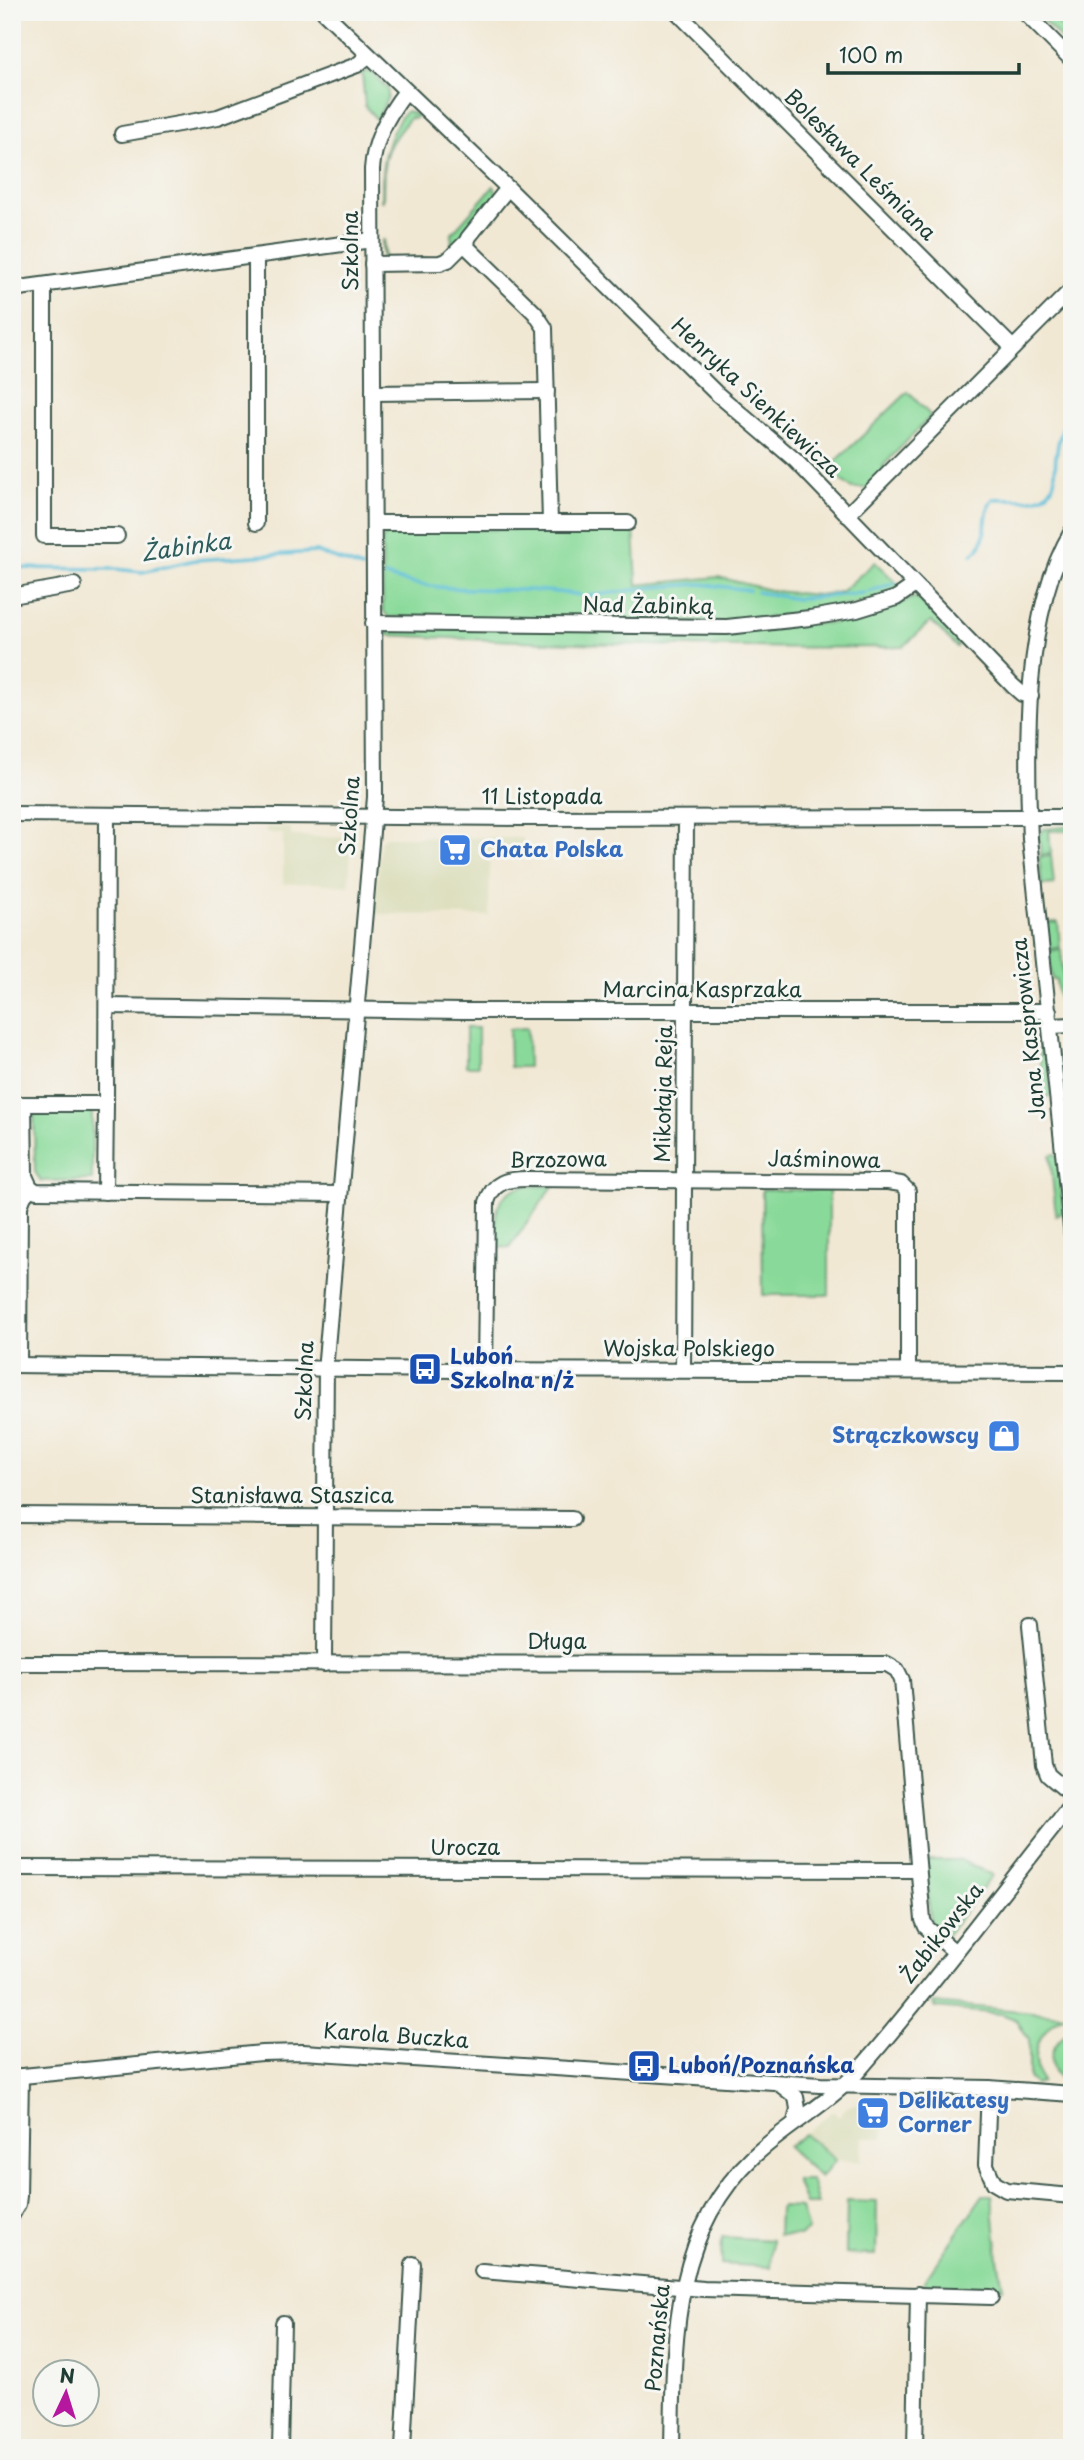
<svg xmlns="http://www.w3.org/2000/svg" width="1084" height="2460" viewBox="0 0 1084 2460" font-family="'Playpen Sans',sans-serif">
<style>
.built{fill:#dcdebc}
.green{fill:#89da9a;stroke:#548c67;stroke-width:2}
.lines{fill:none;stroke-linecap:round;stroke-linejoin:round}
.stream{stroke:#59bdd8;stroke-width:3.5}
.minor-casing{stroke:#3e574c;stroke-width:18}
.minor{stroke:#fff;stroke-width:14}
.labels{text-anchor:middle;stroke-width:6;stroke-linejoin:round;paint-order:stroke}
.street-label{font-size:21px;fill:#1f3d34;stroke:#f6f6f2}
.shop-label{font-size:21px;font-weight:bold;fill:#366cbe;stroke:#f6f6f2;text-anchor:start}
.transit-label{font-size:21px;font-weight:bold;fill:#164399;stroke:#f6f6f2;text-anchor:start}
.water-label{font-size:23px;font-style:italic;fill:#2e5d5d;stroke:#f6f6f2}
</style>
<rect width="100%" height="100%" fill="#f6f6f2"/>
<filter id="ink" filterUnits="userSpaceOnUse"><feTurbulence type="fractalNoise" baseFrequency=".0143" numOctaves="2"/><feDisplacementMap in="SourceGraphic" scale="14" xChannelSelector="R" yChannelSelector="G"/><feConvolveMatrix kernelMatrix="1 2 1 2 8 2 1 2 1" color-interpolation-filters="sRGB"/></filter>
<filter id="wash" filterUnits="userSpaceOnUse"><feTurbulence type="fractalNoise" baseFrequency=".00686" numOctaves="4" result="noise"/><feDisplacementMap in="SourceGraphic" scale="28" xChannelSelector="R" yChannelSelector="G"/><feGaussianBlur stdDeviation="1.57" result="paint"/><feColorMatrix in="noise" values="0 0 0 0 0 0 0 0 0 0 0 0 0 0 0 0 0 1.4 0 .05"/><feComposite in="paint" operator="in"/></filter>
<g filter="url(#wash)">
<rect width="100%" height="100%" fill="#f1e8d4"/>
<g class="built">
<path d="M266,827l25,1v8l60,2 -2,48 -32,-3 -34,1v-50l-17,-1z"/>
<path d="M386,837l137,1v18h-33l-1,60 -115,-2 7,-74z"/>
<path d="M863,2096l21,1 -1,41h-21l-1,24 -25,-2 -31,-26 28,-23 6,5 8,-9 17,-6z"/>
</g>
<g class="green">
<path d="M1034,12h13l25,25v13z"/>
<path d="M362,72h9l17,17v8l-11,23 -12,-14z"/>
<path d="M407,111l11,4 -4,4 -3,-2c-30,34 -27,40 -28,84h-2c0,-27 1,-48 13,-72 4,-7 6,-14 13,-18z"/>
<path d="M494,186l3,8 -2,4c-14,17 -39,57 -58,62h-53l-2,-1v-19h2v19h52l15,-8 1,-18z"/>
<path d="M908,392l23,24 -48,50 2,3 -17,19h-16l-23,-16 2,-2 -2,-2z"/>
<path d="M389,529l245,1 3,55 81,-8 56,14 44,4 23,-3 34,-30 26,25 -1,3 -38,13 -127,20 -347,-6 -5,-7 -1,-71 7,-6z"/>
<path d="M915,597l5,3 41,41 -4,6 -26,-26 -28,26c-172,2 -344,-3 -516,-12l3,-6 444,-6 45,-11z"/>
<path d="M1072,826v5h-23l2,23 -10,1 -2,-19 5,-7z"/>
<path d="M1051,856l3,28 -12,1 -3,-28z"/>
<path d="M1058,922l2,26 -11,1 -3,-26z"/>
<path d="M1061,950l5,56 6,5v4l-7,-1 -5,-6 -4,-28h-4l-3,-29z"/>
<path d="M1041,1021l3,3 7,71 -7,3 -8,-76z"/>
<rect x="466" y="1028" width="12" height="38"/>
<path d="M527,1028l1,39h-18l-1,-38z"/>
<path d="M37,1112h55v68l-51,1 -6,-9 -1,-57z"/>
<path d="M1055,1154l3,3 5,55 -7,3 -6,-60z"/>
<path d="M526,1186h27l-43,61 -15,1c0,-28 -3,-57 31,-62z"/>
<path d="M762,1190h67v105h-66z"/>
<path d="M924,1860h36l33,15 -47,61 -15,-14z"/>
<path d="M933,2003l131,12c-26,15 -35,39 -22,67l-7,2 -6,-6v-38l-12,-20 -15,-6 -66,-6z"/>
<path d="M1072,2030v54c-30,-8 -25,-42 0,-54z"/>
<path d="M805,2134l31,26 -16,17 -32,-30z"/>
<path d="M796,2180h15l7,24h-13z"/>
<path d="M983,2195h9l6,64 5,29 -79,-3v-4z"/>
<path d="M847,2201l30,1 -1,53 -30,-1z"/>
<path d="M782,2207l19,1 7,22 -9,6 -21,-1 1,-25z"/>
<path d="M722,2237l50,3 -2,27 -49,-3z"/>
</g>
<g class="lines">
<g class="stream">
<path d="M972,554c20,-13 8,-39 21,-55 15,-2 35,4 50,-3 16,-9 11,-27 13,-40 2,-16 8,-34 16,-48"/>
<path d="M12,568l104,1 26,3 53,-12 121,-8 46,16"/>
<path d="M385,576c63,21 132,8 195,19"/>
<path d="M757,592l40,7 67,-6"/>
<path d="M869,592l26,-9"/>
<path d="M589,596l67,-9 45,-3 48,6"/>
</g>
</g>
</g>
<g filter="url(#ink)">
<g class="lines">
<defs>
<g id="minor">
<path d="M324,12l184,176 207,204 80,68 218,226 9,8 9,2"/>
<path d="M677,12l336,336"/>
<path d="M1024,12l48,48"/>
<path d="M122,134l96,-17 139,-52 11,-9"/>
<path d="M508,188l-40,50 -1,9 68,66 10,15 5,195"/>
<path d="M256,257v266"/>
<path d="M372,264l68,-1 8,-3 18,-18"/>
<path d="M44,285v251h73"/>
<path d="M12,289l360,-49"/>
<path d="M373,393l174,-2"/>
<path d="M847,515l225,-226"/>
<path d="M374,523h254"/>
<path d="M1072,531c-49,82 -46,214 -42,308l42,398"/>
<path d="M12,596l62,-11"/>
<path d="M373,623l354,4 83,-9 47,-8 39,-12 19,-13"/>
<path d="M12,814l509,4 551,-1"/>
<path d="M107,1006l355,5h587"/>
<path d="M1051,1026l21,-1"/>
<path d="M12,1104h94l-1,88"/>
<path d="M24,1104l1,72 5,11 6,4 303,3"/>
<path d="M106,1104l1,-289"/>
<path d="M12,1365l445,5 615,2"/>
<path d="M19,1365l1,-159 4,-10 7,-8"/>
<path d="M485,1370l2,-168c6,-20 20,-23 40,-23l361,3 13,2 7,7v180"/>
<path d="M683,1370l3,-552"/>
<path d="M12,1515l560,4"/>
<path d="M1030,1625l14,140 4,10 24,20"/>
<path d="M12,1663l875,1 10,6 5,10 21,240 3,7 29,25"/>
<path d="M324,1664l2,-305 49,-562 -3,-628c2,-29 16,-55 34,-78"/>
<path d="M12,1868l906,2"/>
<path d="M12,2077l250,-24 41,-1 517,33 169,3 83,6"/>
<path d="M778,2083l18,14 2,12 -3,13"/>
<path d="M989,2088l-3,77 8,18 12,7 66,6"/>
<path d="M12,2215l6,-11 1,-8 2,-120"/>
<path d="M482,2271l222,18 287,8"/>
<path d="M280,2448l3,-125"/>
<path d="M403,2448l10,-184"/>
<path d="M672,2448c2,-105 -1,-214 82,-292 33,-31 76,-53 106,-87 74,-85 141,-177 212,-265"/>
<path d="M915,2448l3,-154"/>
</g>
</defs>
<use href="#minor" class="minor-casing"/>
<use href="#minor" class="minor"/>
</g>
</g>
<defs>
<symbol id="supermarket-square" viewBox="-11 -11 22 22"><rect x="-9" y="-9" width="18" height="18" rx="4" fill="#3f7fe0" stroke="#f6f6f2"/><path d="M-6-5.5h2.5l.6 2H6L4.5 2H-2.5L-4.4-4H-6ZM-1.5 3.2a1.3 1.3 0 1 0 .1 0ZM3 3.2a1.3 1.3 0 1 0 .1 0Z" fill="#fff"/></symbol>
<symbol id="bus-square" viewBox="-11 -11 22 22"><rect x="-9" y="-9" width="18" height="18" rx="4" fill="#1a4fb4" stroke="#f6f6f2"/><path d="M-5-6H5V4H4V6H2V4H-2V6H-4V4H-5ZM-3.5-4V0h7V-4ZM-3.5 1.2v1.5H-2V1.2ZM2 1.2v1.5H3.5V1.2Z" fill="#fff"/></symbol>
<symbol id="shop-square" viewBox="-11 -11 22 22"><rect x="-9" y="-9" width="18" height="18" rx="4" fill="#3f7fe0" stroke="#f6f6f2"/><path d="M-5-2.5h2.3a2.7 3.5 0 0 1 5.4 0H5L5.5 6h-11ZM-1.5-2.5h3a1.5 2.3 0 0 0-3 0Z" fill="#fff"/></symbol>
</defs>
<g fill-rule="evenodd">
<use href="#supermarket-square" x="436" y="831" width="38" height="38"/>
<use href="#bus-square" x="406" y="1350" width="38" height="38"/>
<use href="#shop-square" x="985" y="1417" width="38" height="38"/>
<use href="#bus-square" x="625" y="2047" width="38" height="38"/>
<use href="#supermarket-square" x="854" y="2094" width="38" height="38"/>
</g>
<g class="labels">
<g class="street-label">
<text transform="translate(860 165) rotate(45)" y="7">Bolesława Leśmiana</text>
<text transform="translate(351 251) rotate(-90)" y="7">Szkolna</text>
<text transform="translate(756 398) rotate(43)" y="7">Henryka Sienkiewicza</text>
<text transform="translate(648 606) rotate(1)" y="7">Nad Żabinką</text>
<text x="542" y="804">11 Listopada</text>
<text transform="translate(350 816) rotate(-86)" y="7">Szkolna</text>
<text x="702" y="997">Marcina Kasprzaka</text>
<text transform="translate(1029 1029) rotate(-96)" y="7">Jana Kasprowicza</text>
<text transform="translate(664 1094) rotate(-89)" y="7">Mikołaja Reja</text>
<text transform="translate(558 1160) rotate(-1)" y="7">Brzozowa</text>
<text transform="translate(824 1160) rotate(1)" y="7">Jaśminowa</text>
<text x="689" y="1356">Wojska Polskiego</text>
<text transform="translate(305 1381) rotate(-88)" y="7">Szkolna</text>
<text x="292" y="1503">Stanisława Staszica</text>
<text x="557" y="1649">Długa</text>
<text x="465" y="1855">Urocza</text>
<text transform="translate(942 1933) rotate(-52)" y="7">Żabikowska</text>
<text transform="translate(396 2036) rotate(4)" y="7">Karola Buczka</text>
<text transform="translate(658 2338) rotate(-85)" y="7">Poznańska</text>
</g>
<g class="shop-label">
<text x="480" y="857">Chata Polska</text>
<text x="979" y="1443" text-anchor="end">Strączkowscy</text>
<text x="898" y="2108">Delikatesy<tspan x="898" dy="24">Corner</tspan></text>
</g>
<g class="transit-label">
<text x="450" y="1364">Luboń<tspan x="450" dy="24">Szkolna n/ż</tspan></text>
<text x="668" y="2073">Luboń/Poznańska</text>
</g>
<g class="water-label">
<text transform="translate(186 547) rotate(-8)" y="8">Żabinka</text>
</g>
</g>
<rect width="1084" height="2460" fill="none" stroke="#f6f6f2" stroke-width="42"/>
<g transform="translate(66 2393) rotate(4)"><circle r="33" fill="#f6f6f2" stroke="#a0aca6" stroke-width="2"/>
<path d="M0-5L12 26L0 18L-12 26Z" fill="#b5179e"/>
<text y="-10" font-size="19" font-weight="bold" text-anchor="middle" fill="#1f3d34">N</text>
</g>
<path d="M828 63v10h191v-10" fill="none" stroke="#1f3d34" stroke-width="3.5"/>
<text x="839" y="63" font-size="21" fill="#1f3d34" stroke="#f6f6f2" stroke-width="5" paint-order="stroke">100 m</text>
</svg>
